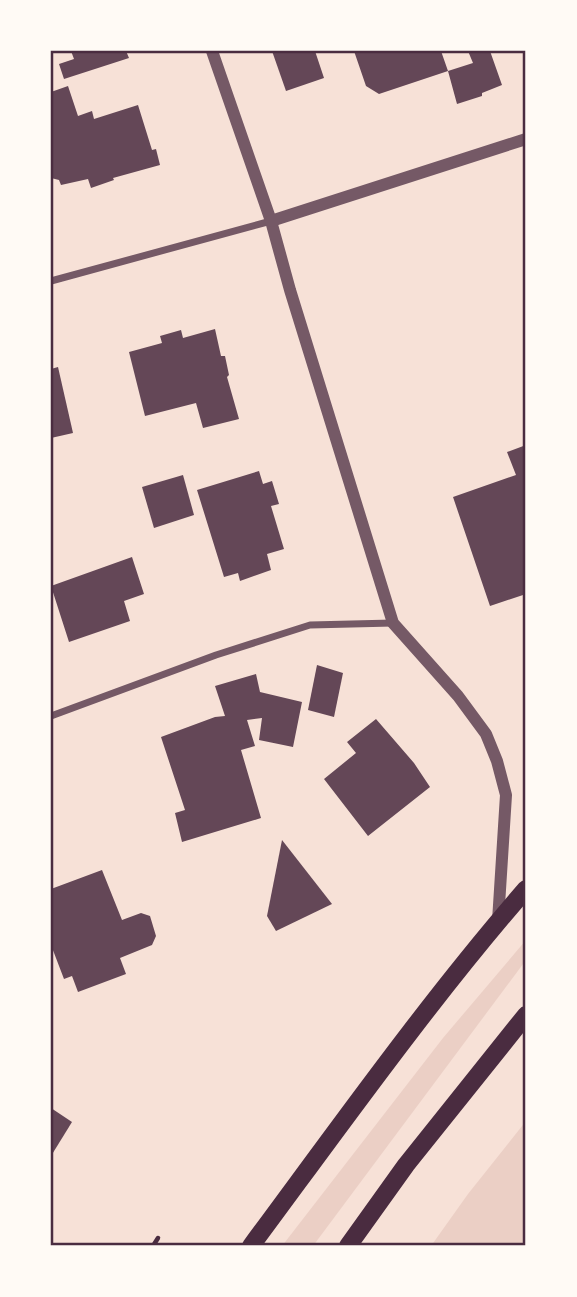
<svg xmlns="http://www.w3.org/2000/svg" width="577" height="1297" viewBox="0 0 577 1297" font-family="Signika,sans-serif">
<style>
.green{fill:#ebcfc5}
.building{fill:#644757}
.lines{fill:none;stroke-linecap:round;stroke-linejoin:round}
.path{stroke:#4a2c40;stroke-width:4.5}
.minor{stroke:#755966;stroke-width:7}
.tertiary{stroke:#755966;stroke-width:12}
.primary{stroke:#4a2c40;stroke-width:18}
.neatline{fill:none;stroke:#4a2c40;stroke-width:2.5}
</style>
<rect width="100%" height="100%" fill="#f7e1d7"/>
<g class="green">
<path d="M526,940v20l-213,286h-31l161,-208z"/>
<path d="M526,1121v125h-95l37,-52z"/>
</g>
<g class="building">
<path d="M71,51h55l3,7 -65,21 -5,-15 15,-5z"/>
<path d="M272,51h43l9,27 -38,13z"/>
<path d="M354,51h87l7,20 25,-8 -5,-12h22l12,34 -20,8v3l-25,8 -9,-33 -69,23 -13,-8z"/>
<path d="M68,86l10,30 14,-5 2,8 44,-14 14,45 4,-1 4,16 -47,13 1,2 -23,8 -3,-9 -27,6 -2,-5 -8,-2v-86z"/>
<path d="M215,329l6,27h4l4,19 -2,2 12,42 -36,9 -7,-25 -51,13 -16,-64 33,-9 -2,-7 21,-6 2,8z"/>
<path d="M58,367l15,66 -22,5v-69z"/>
<path d="M526,445v149l-36,12 -37,-109 63,-22 -9,-23z"/>
<path d="M259,471l4,13 9,-3 7,23 -8,2 13,43 -17,5 4,16 -31,11 -2,-8 -14,4 -27,-87z"/>
<path d="M183,475l11,40 -40,13 -12,-41z"/>
<path d="M132,557l12,37 -20,7 6,20 -61,21 -18,-56z"/>
<path d="M317,665l26,8 -9,44 -26,-7z"/>
<path d="M256,674l4,18 42,10 -9,45 -34,-7 3,-22 -15,2 8,26 -14,4 20,68 -79,24 -7,-29 10,-3 -24,-73 54,-20 10,-1 -10,-30z"/>
<path d="M376,719l38,44 16,24 -62,49 -44,-57 32,-26 -9,-11z"/>
<path d="M282,840l50,64 -56,27 -9,-15z"/>
<path d="M102,870l20,50 19,-7 9,3 6,20 -4,9 -32,13 6,16 -48,18 -6,-16 -8,3 -13,-34v-56z"/>
<path d="M51,1108l21,14 -21,34z"/>
</g>
<g class="lines">
<path class="path" d="M153,1246l5,-8"/>
<g class="minor">
<path d="M51,281l220,-60"/>
<path d="M51,716l165,-61 94,-30 83,-2"/>
</g>
<g class="tertiary">
<path d="M212,51l59,170 19,69 103,333 65,73 28,38 11,27 9,34 -8,126"/>
<path d="M271,221l255,-82"/>
</g>
<g class="primary">
<path d="M251,1246c89,-120 177,-244 275,-357"/>
<path d="M348,1246l58,-81 120,-150"/>
</g>
</g>
<rect width="577" height="1297" fill="none" stroke="#fffaf5" stroke-width="105"/>
<rect x="52" y="52" width="472" height="1192" class="neatline"/>
</svg>
